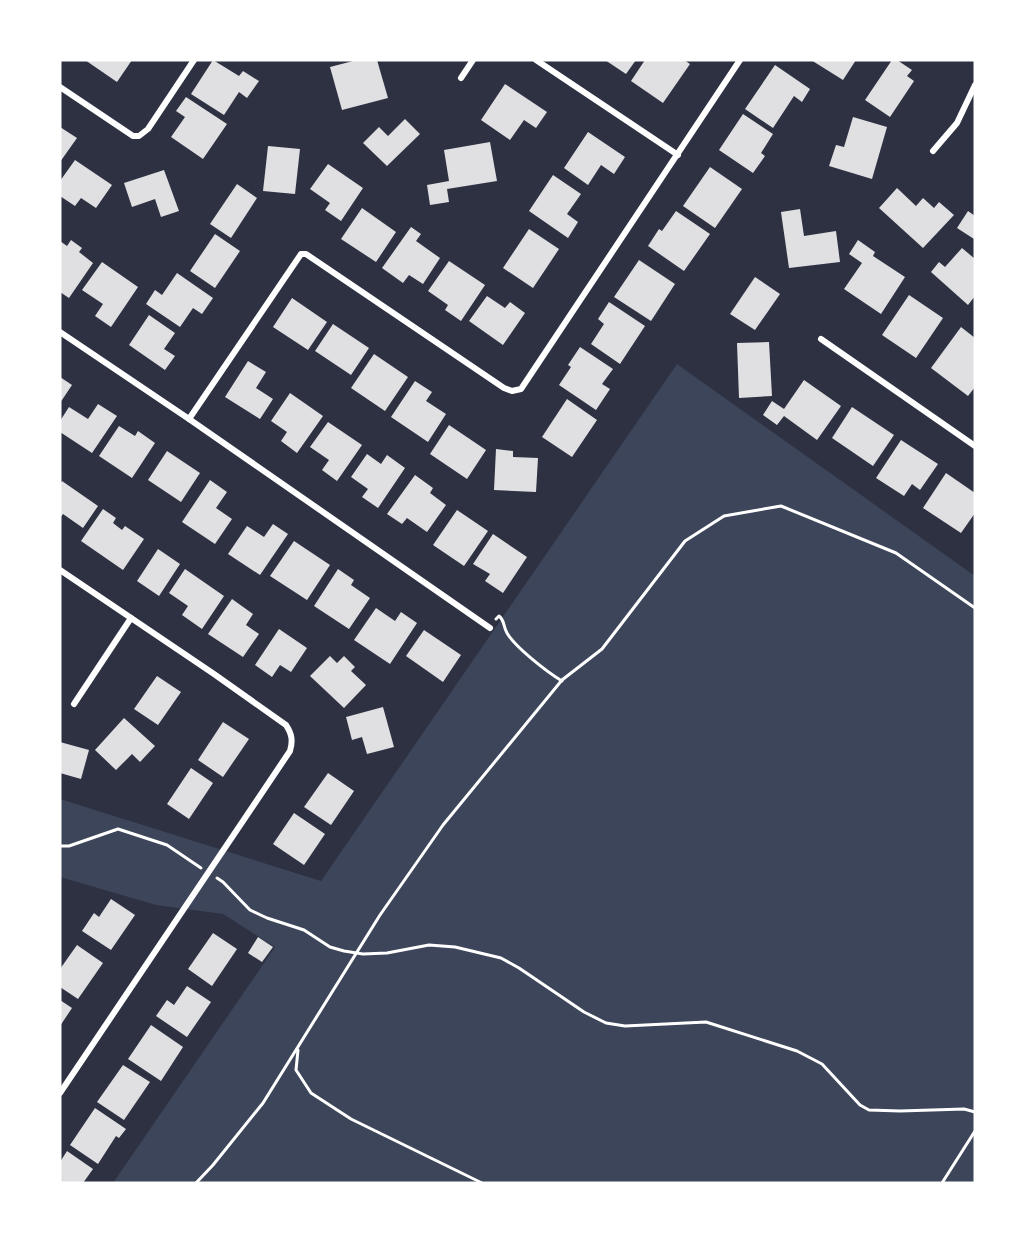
<svg xmlns="http://www.w3.org/2000/svg" width="1035" height="1243" viewBox="0 0 1035 1243" font-family="Manrope,sans-serif">
<style>
.green{fill:#3c4559}
.building{fill:#e0e0e3}
.lines{fill:none;stroke-linecap:round;stroke-linejoin:round}
.path{stroke:#fff;stroke-width:3}
.minor{stroke:#fff;stroke-width:6}
</style>
<rect width="100%" height="100%" fill="#2d3142"/>
<path class="green" d="M677,364l298,212v607h-862l162,-236 -52,-33 -67,-9 -96,-28v-78l261,82z"/>
<g class="building">
<path d="M85,60h47l-15,22z"/>
<path d="M213,60l26,16 4,-5 16,10 -12,17 -8,-6 -15,23 -33,-21z"/>
<path d="M357,60h20l11,38 -46,12 -12,-43z"/>
<path d="M605,60h31l-10,14z"/>
<path d="M645,60h39l6,4 -27,39 -32,-22z"/>
<path d="M811,60h45l-13,20z"/>
<path d="M892,60h5l15,10 -5,6 7,5 -24,36 -25,-17z"/>
<path d="M775,65l35,24 -8,13 -8,-6 -21,32 -28,-19z"/>
<path d="M505,84l42,28 -11,16 -12,-8 -14,20 -29,-20z"/>
<path d="M186,97l41,27 -24,35 -32,-22 14,-20 -9,-6z"/>
<path d="M743,114l30,20 -12,19 4,3 -12,17 -34,-23z"/>
<path d="M853,117l34,10 -15,52 -43,-13 7,-21 8,2z"/>
<path d="M405,119l15,15 -33,32 -24,-23 16,-16 9,9z"/>
<path d="M60,127l17,11 -17,24z"/>
<path d="M588,132l37,25 -11,17 -13,-9 -13,20 -24,-17z"/>
<path d="M490,142l7,39 -50,8 2,13 -19,3 -3,-20 22,-4 -5,-31z"/>
<path d="M268,146l32,3 -5,45 -32,-3z"/>
<path d="M75,160l37,25 -16,23 -15,-10 -6,8 -15,-10v-15z"/>
<path d="M328,164l35,24 -22,33 -16,-11 5,-7 -20,-14z"/>
<path d="M710,167l32,22 -27,39 -32,-22z"/>
<path d="M164,170l15,41 -18,6 -6,-18 -23,8 -8,-24z"/>
<path d="M553,175l28,19 -14,20 11,8 -10,16 -39,-27z"/>
<path d="M237,184l20,14 -26,40 -21,-14z"/>
<path d="M897,188l19,18 7,-8 11,10 5,-6 15,13 -31,33 -44,-40z"/>
<path d="M362,208l34,24 -20,30 -35,-23z"/>
<path d="M800,209l4,27 32,-5 4,31 -51,6 -8,-56z"/>
<path d="M676,211l34,23 -26,37 -36,-25 11,-17 3,2z"/>
<path d="M968,211l7,5v21l-1,2 -17,-11z"/>
<path d="M411,227l10,7 -5,7 24,17 -17,26 -14,-9 -6,8 -21,-15z"/>
<path d="M529,229l30,20 -26,39 -30,-20z"/>
<path d="M215,234l25,17 -25,37 -25,-17z"/>
<path d="M71,240l11,8 -3,4 14,11 -24,35 -9,-6v-51l7,5z"/>
<path d="M858,240l17,12 -2,4 32,21 -24,37 -37,-25 18,-26 -13,-9z"/>
<path d="M962,248l13,11v37l-7,9 -37,-33 8,-10 6,5z"/>
<path d="M639,260l36,24 -24,37 -37,-24z"/>
<path d="M449,261l36,24 -24,36 -16,-11 3,-5 -20,-14z"/>
<path d="M102,262l36,25 -27,40 -16,-11 8,-12 -21,-14z"/>
<path d="M177,273l36,25 -11,16 -9,-6 -13,19 -34,-23 9,-14 7,5z"/>
<path d="M755,277l25,17 -25,36 -25,-16z"/>
<path d="M909,295l34,23 -27,40 -34,-23z"/>
<path d="M487,296l18,12 5,-6 15,11 -22,32 -34,-24z"/>
<path d="M292,298l35,24 -19,28 -35,-23z"/>
<path d="M609,302l36,24 -25,38 -29,-20 13,-20 -6,-5z"/>
<path d="M149,315l26,18 -11,16 11,7 -10,14 -36,-25z"/>
<path d="M333,324l36,24 -18,27 -36,-24z"/>
<path d="M961,327l14,11v49l-7,9 -37,-28z"/>
<path d="M769,342l3,54 -33,2 -2,-55z"/>
<path d="M580,347l33,22 -11,15 8,5 -14,21 -37,-25 12,-18 -3,-2z"/>
<path d="M374,354l34,23 -23,34 -34,-23z"/>
<path d="M248,361l18,11 -10,16 17,11 -13,20 -35,-22z"/>
<path d="M60,377l12,8 -12,18z"/>
<path d="M804,380l37,26 -24,34 -33,-24 -7,9 -14,-10 9,-14 12,8z"/>
<path d="M415,381l17,11 -6,9 20,13 -18,28 -37,-25z"/>
<path d="M290,393l33,23 -26,37 -16,-12 6,-9 -16,-11z"/>
<path d="M567,399l30,21 -25,37 -30,-20z"/>
<path d="M98,404l19,12 -25,37 -32,-21v-11l9,-14 19,12z"/>
<path d="M852,407l42,28 -21,31 -41,-28z"/>
<path d="M328,422l34,23 -25,36 -15,-11 7,-10 -19,-13z"/>
<path d="M449,425l37,25 -19,29 -37,-25z"/>
<path d="M119,426l16,10 3,-5 17,12 -23,35 -33,-22z"/>
<path d="M901,440l37,24 -18,26 -8,-6 -8,12 -28,-18z"/>
<path d="M496,449l17,2v6l25,1 -2,34 -42,-2z"/>
<path d="M167,451l33,22 -19,29 -33,-22z"/>
<path d="M367,454l14,10 6,-9 18,13 -27,40 -16,-11 6,-8 -17,-12z"/>
<path d="M946,473l29,20v20l-14,20 -38,-25z"/>
<path d="M415,475l18,13 -3,5 16,12 -19,27 -20,-14 -5,6 -15,-10z"/>
<path d="M210,480l17,12 -11,16 16,11 -17,25 -33,-22z"/>
<path d="M62,481l36,25 -15,22 -20,-14 -3,4v-33z"/>
<path d="M103,509l13,9 -3,5 9,7 3,-4 19,13 -21,31 -42,-29z"/>
<path d="M457,510l31,21 -24,35 -31,-21z"/>
<path d="M273,524l15,10 -28,41 -32,-21 19,-28 17,11z"/>
<path d="M493,534l34,23 -24,36 -18,-12 5,-7 -17,-10z"/>
<path d="M294,541l36,24 -23,35 -37,-24z"/>
<path d="M158,549l22,15 -21,32 -22,-15z"/>
<path d="M185,569l39,27 -22,33 -20,-14 6,-9 -19,-13z"/>
<path d="M338,569l16,11 -3,5 19,13 -21,31 -35,-23z"/>
<path d="M232,599l21,15 -7,11 13,9 -16,23 -35,-23z"/>
<path d="M376,608l19,13 6,-9 16,11 -27,41 -36,-24z"/>
<path d="M279,629l28,19 -16,24 -11,-7 -8,12 -17,-12z"/>
<path d="M424,630l37,25 -18,27 -37,-26z"/>
<path d="M330,656l7,7 7,-7 11,11 -4,4 15,14 -22,23 -34,-32z"/>
<path d="M157,676l24,16 -23,33 -24,-16z"/>
<path d="M383,707l11,40 -27,7 -5,-17 -10,3 -6,-23z"/>
<path d="M124,718l31,28 -15,16 -8,-8 -16,16 -21,-20z"/>
<path d="M223,722l26,17 -26,38 -25,-17z"/>
<path d="M60,742l29,8 -8,29 -21,-6z"/>
<path d="M191,768l22,15 -24,36 -22,-15z"/>
<path d="M328,773l26,18 -23,34 -27,-18z"/>
<path d="M294,813l31,21 -21,31 -31,-21z"/>
<path d="M111,899l24,16 -24,35 -29,-19 12,-18 5,4z"/>
<path d="M213,933l24,16 -25,37 -24,-17z"/>
<path d="M258,937l15,10 -11,15 -14,-9z"/>
<path d="M77,945l26,18 -25,36 -18,-12v-18z"/>
<path d="M187,986l24,16 -24,35 -31,-21 11,-16 7,5z"/>
<path d="M60,1000l12,8 -12,18z"/>
<path d="M151,1025l32,22 -22,34 -33,-22z"/>
<path d="M123,1065l27,17 -26,38 -27,-18z"/>
<path d="M95,1108l31,21 -7,9 -3,-2 -18,28 -28,-19z"/>
<path d="M67,1151l26,18 -10,14h-23v-21z"/>
</g>
<g class="lines">
<g class="path">
<path d="M496,619l3,-3c6,5 4,10 8,17 8,14 40,39 55,48"/>
<path d="M60,846h9l49,-17 49,16 34,23"/>
<path d="M217,878l6,4 27,28 17,8 37,12 26,17 14,4 19,3 24,-1 42,-8 26,2 46,11 18,10 65,44 22,11 19,3 81,-4 91,29 25,13 38,41 9,5 31,1 64,-2 11,3"/>
<path d="M298,1050l-2,20 15,23 40,26 131,64"/>
<path d="M196,1183l17,-18 50,-62 117,-188 63,-90 119,-145 40,-31 83,-108 39,-25 57,-10 115,47 79,55"/>
<path d="M942,1183l33,-52"/>
</g>
<g class="minor">
<path d="M536,60l142,95"/>
<path d="M461,78l12,-18"/>
<path d="M60,87l73,49h6l9,-7 46,-69"/>
<path d="M933,151l24,-28 18,-38"/>
<path d="M60,332l129,87 301,209"/>
<path d="M821,339l154,107"/>
<path d="M189,419l112,-165h5l198,134 8,3 9,-2 219,-329"/>
<path d="M60,570l154,104 72,51c6,9 7,16 4,26l-230,342"/>
<path d="M74,704l57,-86"/>
</g>
</g>
<rect width="1035" height="1243" fill="none" stroke="#ffffff" stroke-width="123"/>
</svg>
